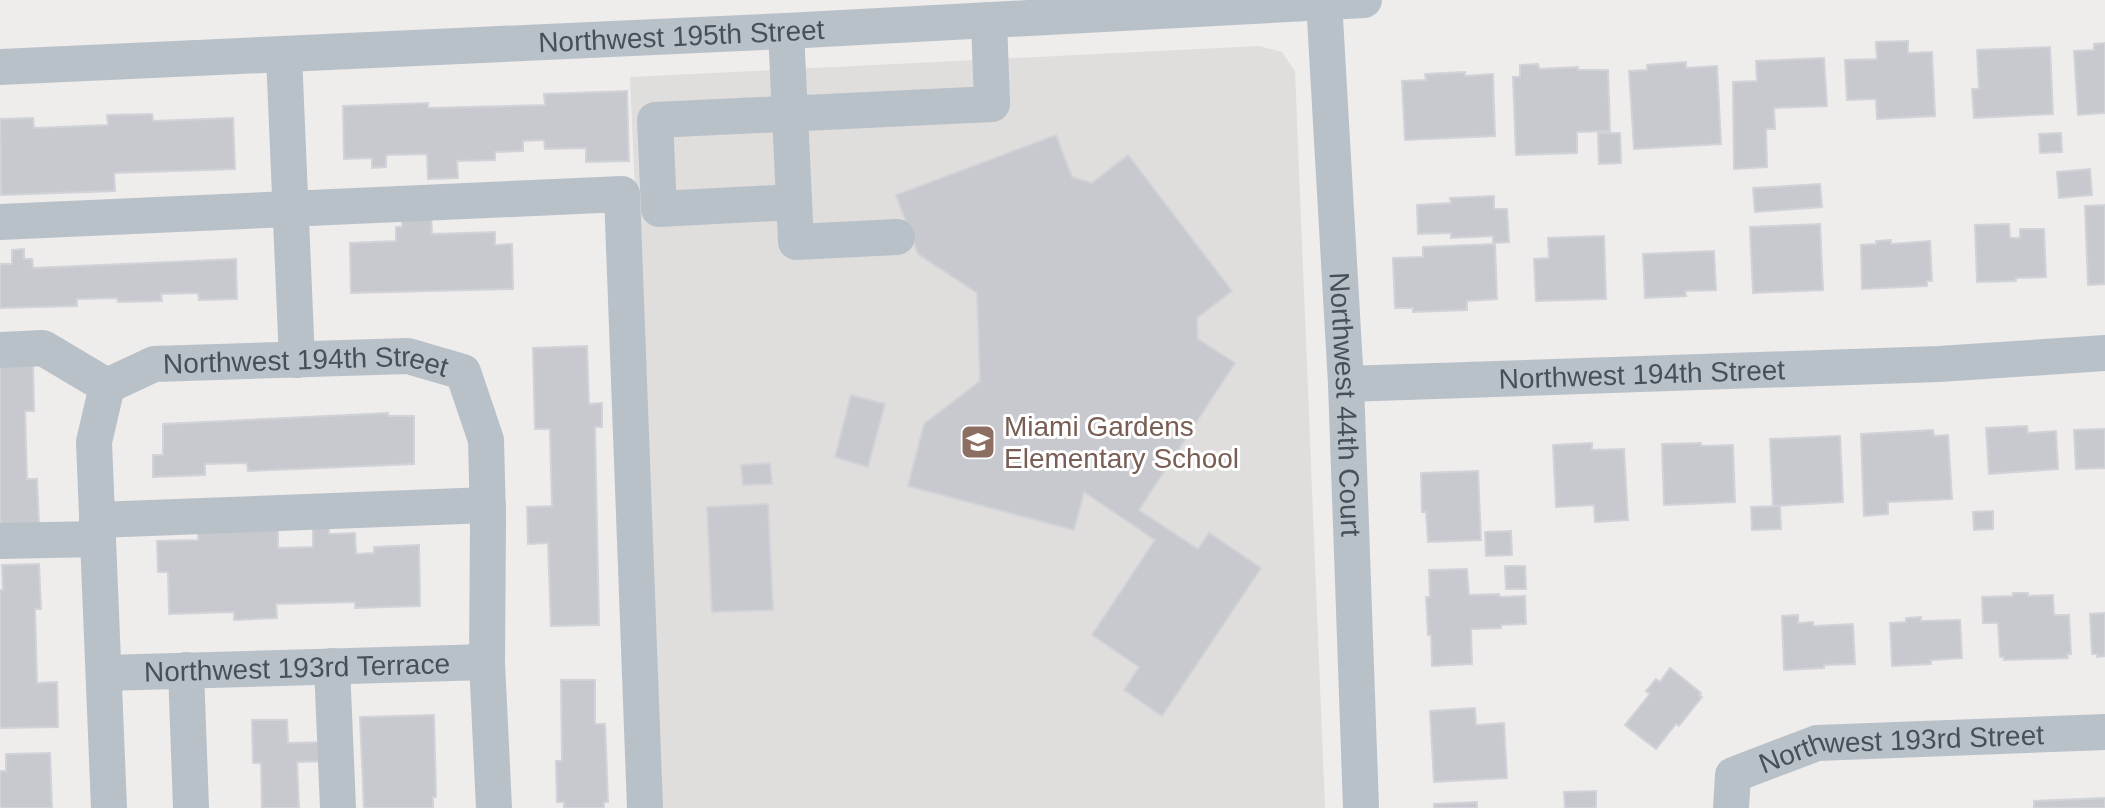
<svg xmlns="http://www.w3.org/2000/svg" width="2105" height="808" viewBox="0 0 2105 808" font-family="Helvetica,sans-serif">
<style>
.education{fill:#e0dddd}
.building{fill:#c7c9cf;stroke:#d1d3d8;stroke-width:2}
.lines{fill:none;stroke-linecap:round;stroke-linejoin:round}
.minor{stroke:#b9c1c8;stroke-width:36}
.labels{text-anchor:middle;stroke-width:6;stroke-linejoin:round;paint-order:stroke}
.street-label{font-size:28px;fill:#465058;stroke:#fff}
.education-label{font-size:28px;fill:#785e54;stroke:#fff;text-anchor:start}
</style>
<rect width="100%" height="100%" fill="#efecec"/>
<path class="education" d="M1259,46l23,6 13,19 30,737h-663l-32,-731z"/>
<g class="building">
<path d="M1908,41v12l24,-1 3,64 -58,3 -1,-20 -29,1 -2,-40 32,-1 -1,-17z"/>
<path d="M2105,43v70l-27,2 -4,-64 20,-1v-6z"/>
<path d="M2050,47l3,67 -79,4 -2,-29h7l-2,-39z"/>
<path d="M1824,58l3,48 -53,2 1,21h-9l1,38 -33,2 -1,-87 24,-1 -1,-20z"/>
<path d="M1686,62v6l31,-2 4,78 -87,5 -5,-78 18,-1v-5z"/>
<path d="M1538,64l1,5 39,-2v3h30l2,61 -33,1v21l-61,2 -3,-78h7v-12z"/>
<path d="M1465,72v4l28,-2 2,62 -90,4 -3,-59 24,-1 -1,-6z"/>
<path d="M627,91l2,70 -43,1v-14l-41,1 -1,-9 -21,1v10l-28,1v8l-38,1 1,17 -30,1 -1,-25 -41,1v12l-14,1v-10l-28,1 -1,-53 85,-3v5l117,-3 -1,-11z"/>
<path d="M152,114l1,7 80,-3 2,51 -121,4 1,18 -114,4 -1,-76 33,-1 1,10 74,-3 -1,-10z"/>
<path d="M1598,133h22l1,30 -22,1z"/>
<path d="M2061,133l1,19 -22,1 -1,-19z"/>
<path d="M1056,135l16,42 20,6 36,-28 104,136 -35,27 1,21 37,24 -96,147 59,39 11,-16 52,35 -99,148 -38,-26 15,-23 -47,-32 63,-95 -71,-48 -10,38 -166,-44 16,-62 56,-43 -3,-88 -59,-39 -22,-59z"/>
<path d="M2090,169l2,26 -33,3 -2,-26z"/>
<path d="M1820,184l2,23 -67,5 -2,-24z"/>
<path d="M1494,196v13h13l2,33 -16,1v-7l-42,2v-5l-33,1 -1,-29 34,-2 -1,-5z"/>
<path d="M2105,205v79l-17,1 -3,-79z"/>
<path d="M431,216l1,18 63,-2v13l17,-1 1,45 -162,4 -1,-50 46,-2v-14h6v-10z"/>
<path d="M1820,224l3,66 -70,3 -3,-66z"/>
<path d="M2009,224l1,14h10v-9h24l2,48 -30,1v3l-39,1 -2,-57z"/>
<path d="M1604,236l2,63 -70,2 -2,-42 15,-1 -1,-20z"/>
<path d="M1891,240v4l39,-3 2,40h-5v5l-65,3 -1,-44 15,-1v-3z"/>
<path d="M1495,244l2,55 -30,2v9l-54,2v-4h-18l-2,-50 30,-1v-10z"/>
<path d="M24,249v10h8l1,9 203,-9 1,40 -38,1 -1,-7 -37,1 1,7 -44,1 -1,-4 -40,1v7l-77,2v-44h12v-14z"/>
<path d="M1714,251l2,39 -31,1 1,5 -41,2 -2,-44z"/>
<path d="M587,346l2,58 13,-1v24h-7l4,198 -48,1 -3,-83 -20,1 -1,-37 25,-1 -2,-77h-15l-2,-81z"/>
<path d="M33,364l1,47h-9l2,68h10l2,46 -39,1v-160z"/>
<path d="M851,395l34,9 -17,63 -33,-10z"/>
<path d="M388,413v3h26v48l-166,7 -1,-8 -42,1v11l-52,2v-22h10v-31z"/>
<path d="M2027,426l1,7 28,-2 2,38 -69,5 -3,-46z"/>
<path d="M2105,429v39l-29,1 -2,-39z"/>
<path d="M1933,430l1,6 14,-1 4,64 -64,3v12l-24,2 -3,-82z"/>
<path d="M1840,436l3,66 -70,4 -3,-67z"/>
<path d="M1592,443v7l32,-1 4,71 -33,2 -1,-17 -38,2 -3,-62z"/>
<path d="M1701,443v3l32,-1 2,57 -71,3 -2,-61z"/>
<path d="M770,463l2,21 -29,1 -2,-20z"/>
<path d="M1478,471l3,69 -53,2 -2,-30h-4l-1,-39z"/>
<path d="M768,504l5,106 -61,2 -5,-105z"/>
<path d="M1780,506l1,23 -29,1 -1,-23z"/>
<path d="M1993,511v18l-19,1 -1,-18z"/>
<path d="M313,527h16v7l26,-1 1,21 18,-1v-6l45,-2 1,61 -65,2v-6l-79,2 1,14 -43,2v-8l-65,2 -1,-42h-10l-1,-31 41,-1v-10l80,-2v20l35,-1z"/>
<path d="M1511,531l1,24 -26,1 -1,-24z"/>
<path d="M39,564l2,45h-6l2,74 20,-1 1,45 -58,1v-138h3l-1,-25z"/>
<path d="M1505,566h20l1,23h-20z"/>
<path d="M1467,569l2,26 30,-1 1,3 25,-1 1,28 -25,1v3l-30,1 1,35 -40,2 -1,-31h-3l-2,-38h4l-1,-27z"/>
<path d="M2013,593h15v3l25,-1 1,20h15l2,39h-4l1,4 -64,2v-3h-4l-2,-34h-15l-1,-26 31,-1z"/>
<path d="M2105,613v43l-8,1v-3h-5l-2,-40z"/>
<path d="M1798,615v8l15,-1v4l40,-2 2,40 -31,1v3l-40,2 -2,-54z"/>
<path d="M1921,617v4l39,-1 2,38 -31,2v4l-39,2 -2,-43 16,-1v-4z"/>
<path d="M1670,668l31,25 -2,2 3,2 -23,29 -3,-2 -20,25 -31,-24 25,-31 -4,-3 10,-12 4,3z"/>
<path d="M561,680h34v44h10l3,78h-4v6h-40v-6h-7l-1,-41h6z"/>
<path d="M1475,708l1,17 28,-2 3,55 -73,4 -4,-71z"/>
<path d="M434,715l2,82h-3v11h-69l-4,-91z"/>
<path d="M252,720h35l1,23 43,-1v19l-34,1 2,46h-37l-1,-45h-8z"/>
<path d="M50,753l2,55h-52v-37h6v-17z"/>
<path d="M1596,791v17h-31l-1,-16z"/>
<path d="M2105,798v10h-71v-7z"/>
<path d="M1477,802v6h-43v-4z"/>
</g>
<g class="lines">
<g class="minor">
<path id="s1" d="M1324,1l22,383 15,424"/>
<path d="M786,31l10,211 101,-5"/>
<path d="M284,55l13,305"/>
<path id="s2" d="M0,67l786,-36 578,-31"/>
<path d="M794,202l-135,7 -4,-89 337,-16 -3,-84"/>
<path d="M0,222l622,-28 23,614"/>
<path d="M0,350l43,-2 64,38"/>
<path id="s3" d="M1346,384l593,-20 166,-11"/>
<path d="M97,520l391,-15"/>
<path d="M0,541l98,-2"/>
<path d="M332,666l6,142"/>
<path d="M186,670l5,138"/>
<path id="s4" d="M105,673l382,-11"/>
<path id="s5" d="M109,808l-15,-366 13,-56 47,-22 254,-8 55,16 23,68 2,79 -1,143 7,146"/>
<path id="s6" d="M1731,808l2,-33 84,-32 288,-11"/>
</g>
</g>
<defs>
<symbol id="school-square" viewBox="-11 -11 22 22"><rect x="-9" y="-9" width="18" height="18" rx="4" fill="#8d6e63" stroke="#fff"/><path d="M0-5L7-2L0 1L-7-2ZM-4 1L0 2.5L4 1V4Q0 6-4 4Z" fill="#fff"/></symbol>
</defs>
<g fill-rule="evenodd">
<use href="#school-square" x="958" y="422" width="40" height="40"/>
</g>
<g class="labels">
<g class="street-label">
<text dy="10" stroke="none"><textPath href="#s2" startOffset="682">Northwest 195th Street</textPath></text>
<text dy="10" stroke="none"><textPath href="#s5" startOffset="628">Northwest 194th Street</textPath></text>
<text dy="10" stroke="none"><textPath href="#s3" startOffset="296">Northwest 194th Street</textPath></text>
<text dy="10" stroke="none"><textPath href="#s1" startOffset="404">Northwest 44th Court</textPath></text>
<text dy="10" stroke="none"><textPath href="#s4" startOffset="192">Northwest 193rd Terrace</textPath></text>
<text dy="10" stroke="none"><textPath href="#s6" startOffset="206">Northwest 193rd Street</textPath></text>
</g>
<g class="education-label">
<text x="1004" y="436">Miami Gardens<tspan x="1004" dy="32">Elementary School</tspan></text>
</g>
</g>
</svg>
